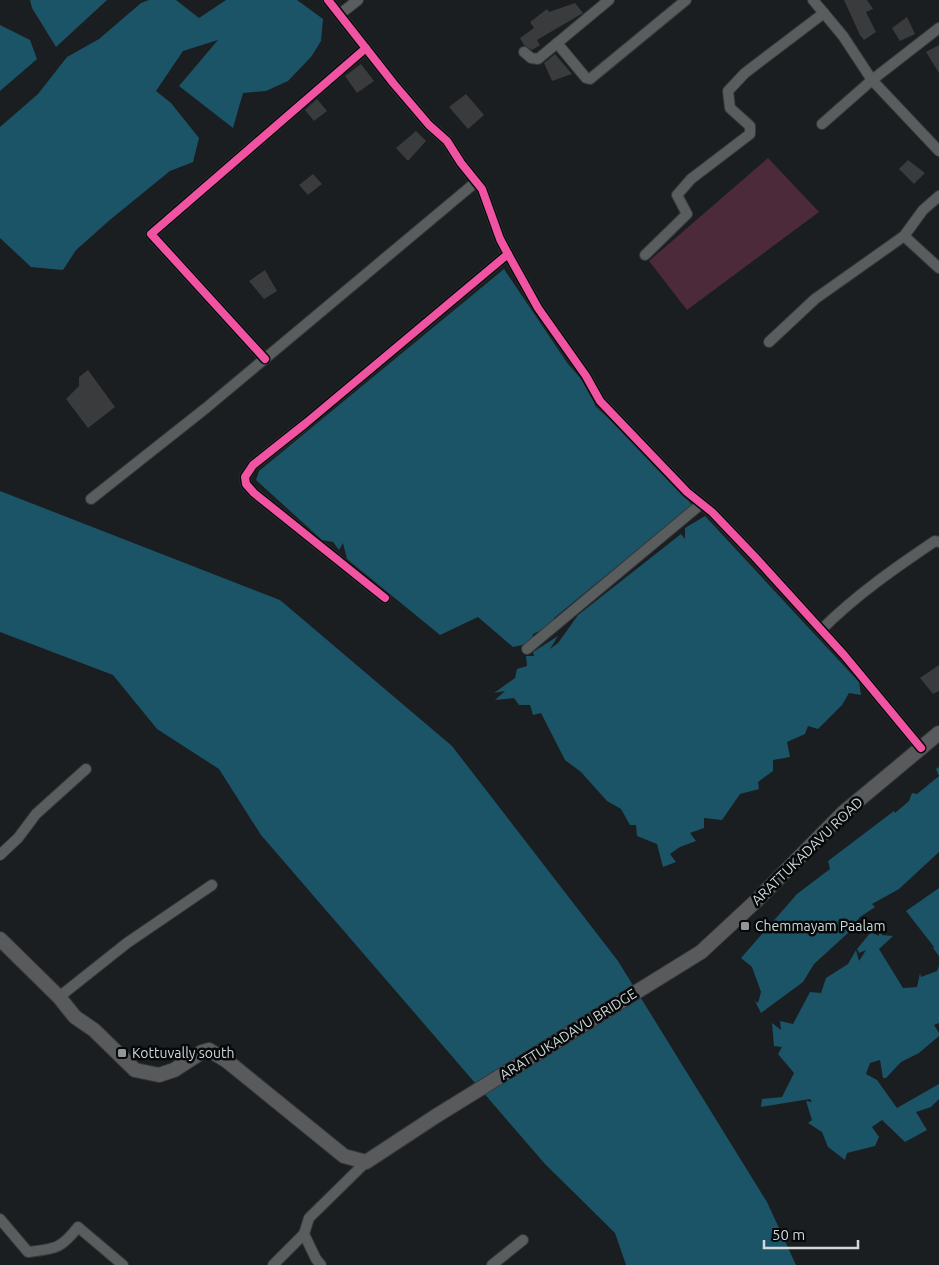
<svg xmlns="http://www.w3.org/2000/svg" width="939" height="1265" viewBox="0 0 939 1265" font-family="Ubuntu,sans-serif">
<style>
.green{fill:#4d2a39}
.water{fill:#1b5367}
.building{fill:#393b3d}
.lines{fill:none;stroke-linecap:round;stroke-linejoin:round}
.street-casing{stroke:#37393b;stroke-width:12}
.secondary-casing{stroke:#37393b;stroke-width:16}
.street{stroke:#5a5d5e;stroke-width:10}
.secondary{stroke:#595a5c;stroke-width:14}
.cycleway-casing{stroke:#06090a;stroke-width:11}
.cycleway{stroke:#f153a3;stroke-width:8}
.poi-dot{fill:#929698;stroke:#06090a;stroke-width:2}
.labels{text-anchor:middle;stroke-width:5;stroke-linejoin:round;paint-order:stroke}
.street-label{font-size:14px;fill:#d2d7d9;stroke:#06090a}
.poi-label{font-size:14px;fill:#d2d7d9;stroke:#06090a;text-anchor:start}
</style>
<rect width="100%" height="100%" fill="#1a1e20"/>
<path class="green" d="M768,158l51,54 -132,98 -38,-49z"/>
<g class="water">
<path d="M30,0h77l-51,47 -24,-39z"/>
<path d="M149,0h27l23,18 27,-18h71l26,19 -2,22 -10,16 -23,24 -22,10 -23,2 -10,35 -54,-42 39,-46 -35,11 -27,40 15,12 28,35 -6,24 -23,9 -59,48 -35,31 -13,20 -32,-3 -31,-29v-111l38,-33 29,-37 32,-18 42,-36z"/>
<path d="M0,25l30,15 7,19 -37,32z"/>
<path d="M504,269l64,95 24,27 3,15 53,48 44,51 -138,113v6l-21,10 -2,9 -18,4 -35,-30 -38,18 -93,-76 -4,-16 -4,7 -6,-8 -11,-2 -66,-60 3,-9z"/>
<path d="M0,491l280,109 172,146 166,215 149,241 29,63h-170l-11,-32 -70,-69 -284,-329 -42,-66 -62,-40 -44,-54 -113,-43z"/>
<path d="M705,516l154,166 2,13 -12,-2 -7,12 -24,24 -10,-3 -3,8 -18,8 3,15 -17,3v11l-15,11 1,7 -19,5 -18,26 -18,-2v10l-14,5 6,8 -16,6 -10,7 6,8 -13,5 -6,-23 -20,-8 -1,-11h-6l-9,-16 -14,-8 -26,-29 -16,-12 -24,-47 -8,2 -3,-10h-11l-5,-7 -19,2 10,-9 -11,2 21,-15 2,-9 10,-3 -1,-10h8l-1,-4 25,-16 -8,13 8,-6 20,-28 103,-81 4,5v-11z"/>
<path d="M939,767v85l-40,37 -27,15 3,3 -15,10 -12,16 -34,31 -11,18 -42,31 -6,-12 3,2 3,-11 -9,-25 -11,-9 56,-64 33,-25 -2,-8 66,-50 1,2 14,-12 3,-8 5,1 22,-18 -3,-7z"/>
<path d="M939,888v68l-6,-8 1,-1 -28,-36z"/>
<path d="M878,928l4,7 11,1 -14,13 24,39 14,-1 3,-14 1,4 16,-6 2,-5v57l-5,2 5,8v3l-20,17 -18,9 -15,16h-3l-3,-18 -10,3 -4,11 11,6 20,28 42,-24v15l-8,8 -15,5 11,18 -22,12 -23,-22 -10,7 7,10 -4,9 -28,7 -2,7 -17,-13 -6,-15 -14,-9 4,-3 -6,-19 6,1 -2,-3 -49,8 1,-8 20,-2 12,-24 -16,-19 4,-7 -8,-1 -2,-23 9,7 -1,-9 13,3 17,-32 11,1 5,-15 22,-14 8,-14 3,11 7,-11 -7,3 -2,-4 14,-17 8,4z"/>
</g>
<g class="building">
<path d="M844,0h23l6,9 -7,3 10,20 -12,8 -4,-5z"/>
<path d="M575,3l8,10 -46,27 3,5 -8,5 -8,-5 -4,-7 14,-10 -4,-6 17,-13 2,3z"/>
<path d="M907,17l8,17 -15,7 -8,-13z"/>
<path d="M939,45v28l-13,-21z"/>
<path d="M555,54l17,20 -20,7 -8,-18z"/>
<path d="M361,64l13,17 -17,12 -12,-17z"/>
<path d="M466,94l18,21 -16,14 -19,-22z"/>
<path d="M317,99l10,12 -13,10 -9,-11z"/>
<path d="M416,131l10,10 -18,20 -12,-13z"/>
<path d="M908,160l17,13 -11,11 -15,-15z"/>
<path d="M313,174l9,10 -14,11 -9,-10z"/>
<path d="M265,270l12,21 -13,8 -15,-18z"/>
<path d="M88,370l27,37 -27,21 -22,-29 13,-13v-9z"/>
<path d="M939,665v26l-6,3 -13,-16z"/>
</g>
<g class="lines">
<defs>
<g id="street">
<path d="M328,0l66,84 35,41 18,16 14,22 21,26 18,50 8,15 30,54 48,68 14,25 87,91 25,20 43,45 89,98 77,93"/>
<path d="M813,0l30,36 29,44 67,71"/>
<path d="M340,14l18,-14"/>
<path d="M557,43l29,35 4,1 96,-79"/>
<path d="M524,52l7,6 7,1 71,-59"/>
<path d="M822,124l50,-44 67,-52"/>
<path d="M939,196l-16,14 -19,26 35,32"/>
<path d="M645,255l42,-41 -10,-19 14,-16 59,-45v-8l-20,-18 -2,-17 17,-18 79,-60"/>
<path d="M769,342l46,-43 89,-63"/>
<path d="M265,359l-114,-125 215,-186"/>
<path d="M91,499l115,-91 270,-226"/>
<path d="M385,598l-131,-105 -8,-9 -1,-7 8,-12 53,-42 202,-169"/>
<path d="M821,630c35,-35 74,-62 114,-89l4,1"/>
<path d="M527,649l174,-145"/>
<path d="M0,855l18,-17 18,-24 50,-45"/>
<path d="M59,997l68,-54 85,-58"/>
<path d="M0,1219l28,33c27,-3 33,-3 50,-25l45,38"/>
<path d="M273,1265l31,-31"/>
<path d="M321,1265l-5,-6 -12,-25 5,-16 57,-56"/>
<path d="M492,1265l31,-25"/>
</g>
<path id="secondary" d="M0,939l59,58 16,20 19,13 41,40 24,5 15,-5 28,-18 7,-2 18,11 117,95 22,6 70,-46 265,-164 55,-51 87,-88 96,-80"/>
</defs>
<use href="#street" class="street-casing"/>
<use href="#secondary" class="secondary-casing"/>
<use href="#street" class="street"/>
<use href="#secondary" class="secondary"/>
<defs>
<g id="cycleway">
<path d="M328,0l66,84 35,41 18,16 14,22 21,26 18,50 8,15 30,54 48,68 14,25 87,91 25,20 43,45 89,98 77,93"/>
<path d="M265,359l-114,-125 215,-186"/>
<path d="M385,598l-131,-105 -8,-9 -1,-7 8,-12 53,-42 202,-169"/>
</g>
</defs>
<use href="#cycleway" class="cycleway-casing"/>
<use href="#cycleway" class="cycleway"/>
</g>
<g class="poi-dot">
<rect x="740" y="921" width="10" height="10" rx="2.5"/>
<rect x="117" y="1048" width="10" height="10" rx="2.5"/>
</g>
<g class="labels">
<g class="street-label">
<text transform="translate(807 851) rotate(-44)" y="5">ARATTUKADAVU ROAD</text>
<text transform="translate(568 1034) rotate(-32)" y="5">ARATTUKADAVU BRIDGE</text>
</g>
<g class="poi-label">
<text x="755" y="931">Chemmayam Paalam</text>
<text x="132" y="1058">Kottuvally south</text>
</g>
</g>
<path d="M764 1240v8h94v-8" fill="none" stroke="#d2d7d9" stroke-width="2.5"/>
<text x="772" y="1240" font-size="15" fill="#d2d7d9" stroke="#06090a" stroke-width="4" paint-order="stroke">50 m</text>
</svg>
